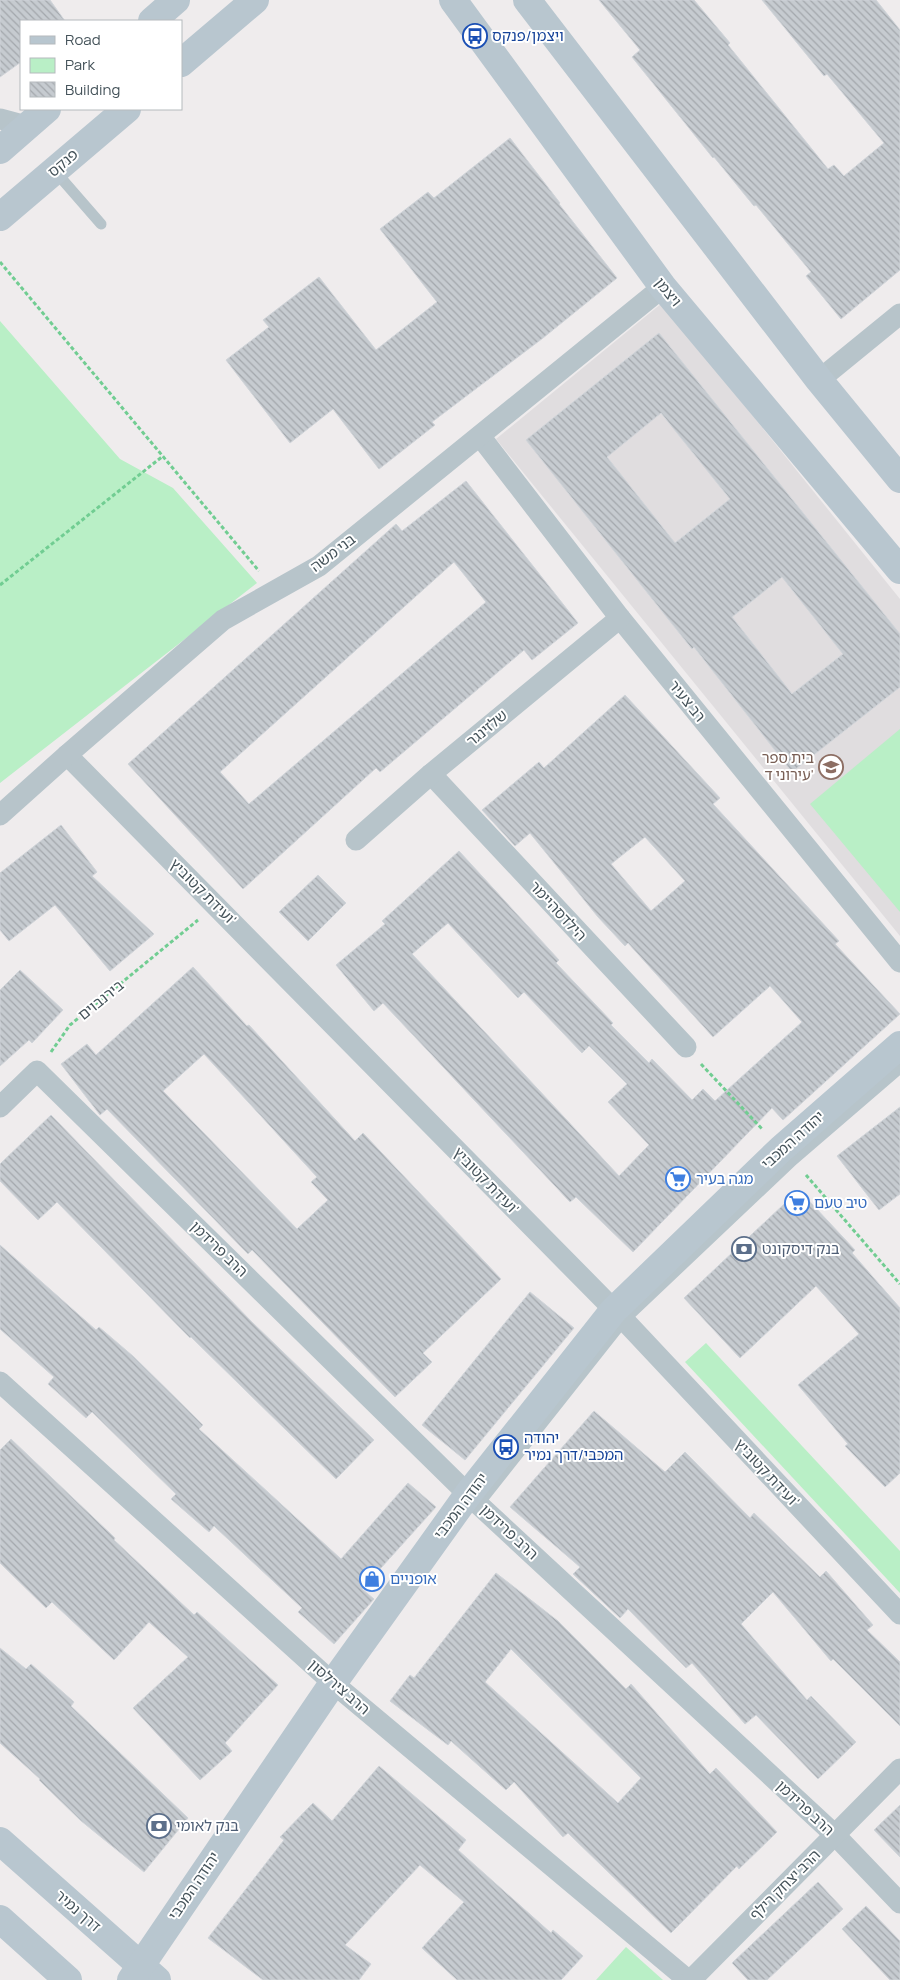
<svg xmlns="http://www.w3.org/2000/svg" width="900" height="1980" viewBox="0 0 900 1980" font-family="Manrope,'Noto Sans Hebrew',sans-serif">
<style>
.education{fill:#e0dddf}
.park{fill:#b9efc6}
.building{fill:url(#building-back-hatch);stroke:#d0d4d9;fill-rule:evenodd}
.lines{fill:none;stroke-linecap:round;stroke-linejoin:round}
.path{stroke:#71cd92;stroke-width:3;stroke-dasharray:4 2.5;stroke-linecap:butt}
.lane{stroke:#b7c4ca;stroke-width:11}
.street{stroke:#b7c4ca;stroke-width:21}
.secondary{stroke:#b8c6cf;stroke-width:28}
.labels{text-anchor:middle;stroke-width:4;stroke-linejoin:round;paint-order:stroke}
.transit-label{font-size:15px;fill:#164399;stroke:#fff;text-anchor:start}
.street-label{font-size:15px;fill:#45535a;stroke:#fff}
.education-label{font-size:15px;fill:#785e54;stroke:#fff;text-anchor:end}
.shop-label{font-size:15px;fill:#366cbe;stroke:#fff;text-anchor:start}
.service-label{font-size:15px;fill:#4e5e75;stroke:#fff;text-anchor:start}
</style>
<defs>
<pattern id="building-back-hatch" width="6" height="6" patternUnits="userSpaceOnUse" patternTransform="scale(1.25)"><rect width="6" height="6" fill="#c6cbd0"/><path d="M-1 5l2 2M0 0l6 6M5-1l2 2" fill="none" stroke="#a3a7ac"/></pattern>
</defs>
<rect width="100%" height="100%" fill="#efeced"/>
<path class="education" d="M662,303l238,296v337l-404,-497z"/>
<g class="park">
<path d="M0,321l120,138 53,29 84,95 -257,200z"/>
<path d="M900,729v183l-90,-108z"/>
<path d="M706,1343l194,208v42l-215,-231z"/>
<path d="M626,1947l37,33h-67z"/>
</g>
<g class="building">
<path d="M0,0h50l15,21h-44v41l-21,15z"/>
<path d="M599,0h95l36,43 -2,2 100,124 6,-4 10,11 40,-33 -57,-69 -3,2 -62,-76h114l24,30v240l-59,49 -35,-43 5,-4 -55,-67 -2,1 -40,-49 -1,1 -81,-101 8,-7z"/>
<path d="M510,138l50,65 -1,1 58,74 -74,60 -111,84 3,3 -56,44 -46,-60 -43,34 -64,-83 43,-33 -6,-7 56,-43 57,73 61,-48 -57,-73 48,-37 6,6z"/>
<path d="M659,333l241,301v53l-108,85 -98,-125 -2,2 -166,-209zM661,413l69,86 -55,44 -68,-86zM782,577l61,77 -51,40 -60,-77z"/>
<path d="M466,481l112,142 -46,37 -8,-10 -144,122 -4,-4 -133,121 -115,-125 268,-240 6,7zM454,562l32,40 -237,202 -29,-32z"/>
<path d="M625,695l95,103 -7,6 126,137 -4,3 65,70 -117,106 -11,-12 -139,144 -57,-55 -6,5 -187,-199 -9,8 -38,-46 49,-41 -3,-3 77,-70 100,109 -3,3 57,60 -2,2 38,38 3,-4 40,41 11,-11 12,12 87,-79 -32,-36 -57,51 -85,-94 -3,3 -27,-29 -68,-84 -15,13 -33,-36 57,-48 5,6zM645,837l40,44 -34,30 -40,-47zM448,923l70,75 6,-6 58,61 7,-7 38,38 -19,18 41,43 -30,31 -207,-222z"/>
<path d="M61,825l36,47 -5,4 62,58 -44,37 -55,-66 -46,36 -9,-11v-57z"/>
<path d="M318,875l28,28 -38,38 -29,-29z"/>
<path d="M193,967l54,59 2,-1 106,116 8,-8 138,146 -78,74 9,9 -37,35 -143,-147 -4,4 -141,-145 -7,6 -39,-51 26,-20 9,11zM204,1054l113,123 -6,5 17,18 -31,29 -134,-138z"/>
<path d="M20,970l43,40 -31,33 -3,-3 -29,26v-76z"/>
<path d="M900,1107v87l-21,16 -42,-54z"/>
<path d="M51,1115l201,207 122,118 -38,39 -145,-142 -1,1 -133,-136 -19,18 -38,-39v-17z"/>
<path d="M799,1190l56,60 -3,3 48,55v165l-15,14 -40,-41 3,-2 -50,-59 61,-51 -43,-48 -76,72 -56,-60z"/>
<path d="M0,1245l96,85 3,-3 35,30 69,68 -4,4 142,130 67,-76 28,24 -74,82 12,10 -40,45 -36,-32 4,-4 -88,-82 -5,6 -38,-33 5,-5 -84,-82 -6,6 -38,-34 6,-7 -54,-48z"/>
<path d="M530,1292l44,36 -109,132 -43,-35z"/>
<path d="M594,1411l71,61 20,-20 65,66 4,-5 66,64 6,-6 47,54 -6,5 33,32v64l-67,-67 -2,2 -58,-69 -32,32 66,76 4,-4 45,46 -38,37 -62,-64 -11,9 -53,-61 -6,5 -58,-59 -8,9 -47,-44 7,-7 -70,-60z"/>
<path d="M11,1439l104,99 -1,2 80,75 3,-3 81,73 -53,58 7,8 -32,29 -67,-72 55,-51 -39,-35 -35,38 -62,-58 -6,6 -46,-45v-113z"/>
<path d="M496,1573l62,48 68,68 5,-5 79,90 6,-6 61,64 -38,37 -2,-3 -66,67 -103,-100 -5,4 -49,-55 -8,8 -55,-49 -3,4 -58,-44 20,-26 4,3zM511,1649l130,129 -23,25 -133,-121z"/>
<path d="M0,1648l26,21 5,-5 43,38 -3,4 117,112 -44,54 -64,-52 -41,-40 1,-1 -40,-36z"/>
<path d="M379,1766l87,74 -8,10 93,83 2,-3 30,26 -22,24h-104l-35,-32 42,-46 -44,-37 -75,80 26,19 -12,16h-96l-55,-42 76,-98 -4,-3 33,-34 19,18z"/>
<path d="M900,1805v52l-26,-27z"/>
<path d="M818,1882l25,27 -76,71h-19l-16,-17z"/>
<path d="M866,1906l34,35v39h-10l-48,-51z"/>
</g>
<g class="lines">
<g class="path">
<path d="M0,262l259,309"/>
<path d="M0,585l163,-129"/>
<path d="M51,1052l19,-27 128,-105"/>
<path d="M701,1064l62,66"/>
<path d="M806,1175l94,109"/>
</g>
<g class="lane">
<path d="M54,170l47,54"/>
<path d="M476,1507l148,-187 169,-160 107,-92"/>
</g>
<g class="street">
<path d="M0,119l26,7"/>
<path d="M819,380l81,-66"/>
<path d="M480,436l140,182 280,344"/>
<path d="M67,755l557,565 276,294"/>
<path d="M431,774l255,273"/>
<path d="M0,815l67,-60 156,-135 96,-54 344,-279"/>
<path d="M356,840l75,-66 189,-156"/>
<path d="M0,1107l37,-36 441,433 357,331 65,68"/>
<path d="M0,1382l333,301 355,297"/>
<path d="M691,1980l209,-211"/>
</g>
<g class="secondary">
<path d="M453,0l210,287 237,283"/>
<path d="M527,0l292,380 81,99"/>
<path d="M152,21l24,-21"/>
<path d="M181,63l74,-63"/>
<path d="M0,150l47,-41"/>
<path d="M0,217l127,-108"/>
<path d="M0,1841l157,139"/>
<path d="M0,1919l68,61"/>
<path d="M131,1980l202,-297 136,-190 144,-182 168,-162 119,-104"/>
</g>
</g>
<defs>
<symbol id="bus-ring" viewBox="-11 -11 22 22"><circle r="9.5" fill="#fff" stroke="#1a4fb4" stroke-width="1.5"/><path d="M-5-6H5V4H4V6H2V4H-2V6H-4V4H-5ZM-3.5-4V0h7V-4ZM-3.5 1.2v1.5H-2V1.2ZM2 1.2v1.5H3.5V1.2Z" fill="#1a4fb4"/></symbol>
<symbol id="school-ring" viewBox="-11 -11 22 22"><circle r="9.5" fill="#fff" stroke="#8d6e63" stroke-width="1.5"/><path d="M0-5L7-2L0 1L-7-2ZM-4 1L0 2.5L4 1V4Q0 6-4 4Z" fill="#8d6e63"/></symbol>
<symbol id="supermarket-ring" viewBox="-11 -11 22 22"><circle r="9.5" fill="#fff" stroke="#3f7fe0" stroke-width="1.5"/><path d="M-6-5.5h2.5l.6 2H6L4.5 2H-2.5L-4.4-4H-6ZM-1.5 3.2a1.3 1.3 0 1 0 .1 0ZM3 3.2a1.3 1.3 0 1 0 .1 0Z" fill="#3f7fe0"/></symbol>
<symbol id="bank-ring" viewBox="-11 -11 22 22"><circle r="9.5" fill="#fff" stroke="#5c6f8a" stroke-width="1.5"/><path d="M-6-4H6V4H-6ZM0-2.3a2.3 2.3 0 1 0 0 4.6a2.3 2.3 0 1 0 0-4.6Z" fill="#5c6f8a"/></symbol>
<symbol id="shop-ring" viewBox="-11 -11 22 22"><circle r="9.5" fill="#fff" stroke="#3f7fe0" stroke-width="1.5"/><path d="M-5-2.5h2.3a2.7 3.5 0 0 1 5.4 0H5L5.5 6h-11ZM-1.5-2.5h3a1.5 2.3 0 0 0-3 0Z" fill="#3f7fe0"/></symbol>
</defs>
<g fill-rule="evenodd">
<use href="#bus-ring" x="461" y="22" width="28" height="28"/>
<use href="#school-ring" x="817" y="753" width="28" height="28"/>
<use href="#supermarket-ring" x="664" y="1165" width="28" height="28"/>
<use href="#supermarket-ring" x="783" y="1189" width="28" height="28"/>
<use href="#bank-ring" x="730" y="1235" width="28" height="28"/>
<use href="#bus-ring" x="492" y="1433" width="28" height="28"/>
<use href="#shop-ring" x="358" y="1565" width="28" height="28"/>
<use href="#bank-ring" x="145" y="1812" width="28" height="28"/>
</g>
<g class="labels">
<g class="transit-label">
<text x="492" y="41">ויצמן/פנקס</text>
<text x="524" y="1443">יהודה<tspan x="524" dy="17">המכבי/דרך נמיר</tspan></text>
</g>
<g class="street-label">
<text transform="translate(63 163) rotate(-40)" y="5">פנקס</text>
<text transform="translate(668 292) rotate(51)" y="5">ויצמן</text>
<text transform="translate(333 553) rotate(-37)" y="5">בני משה</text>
<text transform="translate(687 701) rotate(51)" y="5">רב צעיר</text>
<text transform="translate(487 728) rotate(-40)" y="5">שלזינגר</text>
<text transform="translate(203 892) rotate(45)" y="5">ועידת קטוביץ'</text>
<text transform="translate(558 911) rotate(47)" y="5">הילדסהיימר</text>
<text transform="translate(101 1000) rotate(-39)" y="5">בירנבוים</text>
<text transform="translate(793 1140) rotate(-42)" y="5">יהודה המכבי</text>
<text transform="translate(486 1181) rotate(46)" y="5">ועידת קטוביץ'</text>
<text transform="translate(219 1249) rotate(44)" y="5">הרב פרידמן</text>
<text transform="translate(767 1473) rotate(47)" y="5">ועידת קטוביץ'</text>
<text transform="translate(461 1506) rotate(-53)" y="5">יהודה המכבי</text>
<text transform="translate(509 1532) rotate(43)" y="5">הרב פרידמן</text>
<text transform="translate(339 1687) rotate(41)" y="5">הרב צירלסון</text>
<text transform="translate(805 1808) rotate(43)" y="5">הרב פרידמן</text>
<text transform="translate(785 1885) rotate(-45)" y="5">הרב יצחק רילף</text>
<text transform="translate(194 1886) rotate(-56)" y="5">יהודה המכבי</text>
<text transform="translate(78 1911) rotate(41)" y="5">דרך נמיר</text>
</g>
<g class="education-label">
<text x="814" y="763">בית ספר<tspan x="814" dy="17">עירוני ד'</tspan></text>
</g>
<g class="shop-label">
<text x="696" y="1184">מגה בעיר</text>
<text x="814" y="1208">טיב טעם</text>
<text x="390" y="1584">אופניים</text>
</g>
<g class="service-label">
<text x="762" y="1254">בנק דיסקונט</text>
<text x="176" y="1831">בנק לאומי</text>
</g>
</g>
<rect x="20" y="20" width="162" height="90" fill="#ffffff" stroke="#b5babd"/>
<rect x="30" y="36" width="25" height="8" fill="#b8c6cf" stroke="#b5babd"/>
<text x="65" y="45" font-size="15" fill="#45535a">Road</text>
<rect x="30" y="58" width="25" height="15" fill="#b9efc6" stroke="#b5babd"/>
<text x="65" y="70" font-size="15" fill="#45535a">Park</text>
<rect x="30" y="82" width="25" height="15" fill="url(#building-back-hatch)" stroke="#b5babd"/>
<text x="65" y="95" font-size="15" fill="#45535a">Building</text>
</svg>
